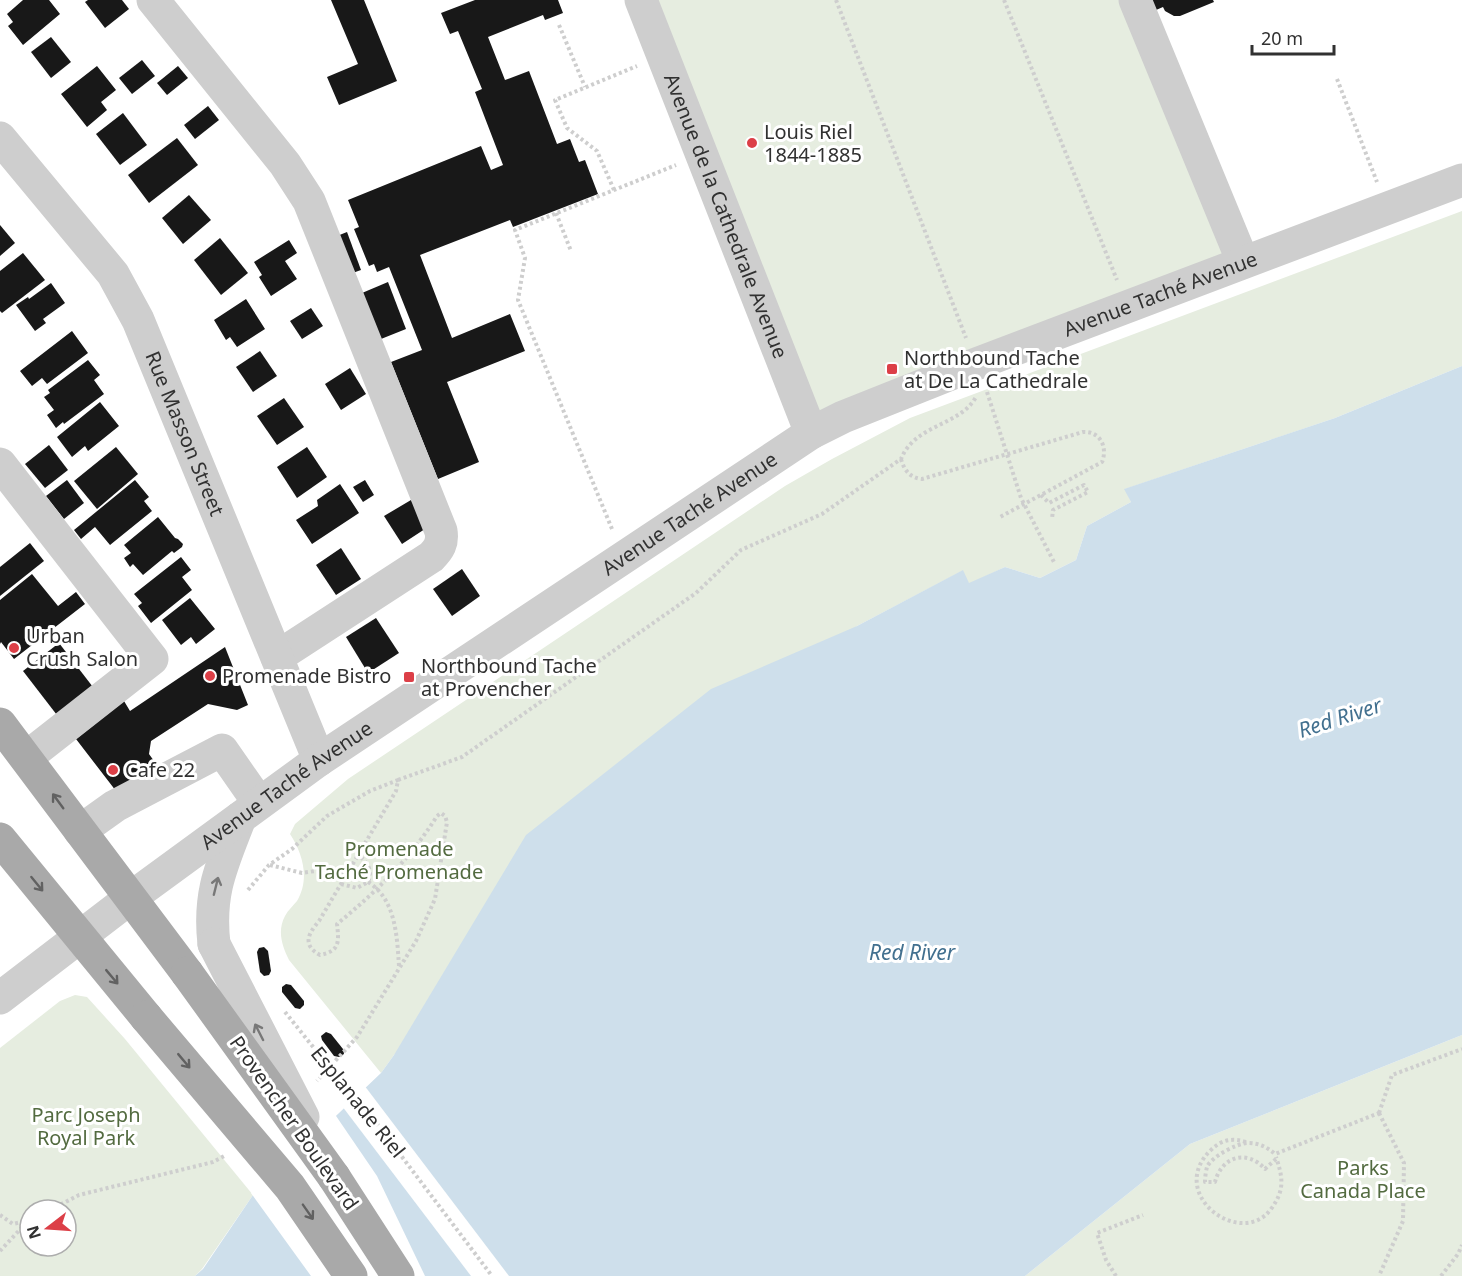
<svg xmlns="http://www.w3.org/2000/svg" width="1462" height="1276" viewBox="0 0 1462 1276" font-family="'Noto Sans',sans-serif">
<style>
.green{fill:#e6ede0;fill-rule:evenodd}
.water{fill:#cedfeb}
.pier{fill:#fff}
.building{fill:#181818}
.lines{fill:none;stroke-linecap:round;stroke-linejoin:round}
.path{stroke:#cecece;stroke-width:4;stroke-dasharray:3 3;stroke-linecap:butt}
.minor{stroke:#cecece;stroke-width:33}
.major{stroke:#a9a9a9;stroke-width:33}
.path-bridge{stroke:#cecece;stroke-width:4;stroke-dasharray:3 3;stroke-linecap:butt}
.minor-bridge{stroke:#cecece;stroke-width:33}
.major-bridge{stroke:#a9a9a9;stroke-width:33}
.oneway{stroke:#616161}
.oneway2{stroke:#787878}
.poi-dot{fill:#dc3f47;stroke:#fff;stroke-width:2}
.labels{text-anchor:middle;stroke-width:6;stroke-linejoin:round;paint-order:stroke}
.poi-label{font-size:20px;fill:#313131;stroke:#fff;text-anchor:start}
.street-label{font-size:20px;fill:#313131;stroke:#fff}
.park-label{font-size:20px;fill:#536b40;stroke:#fff}
.water-label{font-size:21px;font-style:italic;fill:#42708f;stroke:#fff}
</style>
<rect width="100%" height="100%" fill="#fff"/>
<g class="green">
<path d="M641,0h493l109,262 -432,171z"/>
<path d="M1462,211v155l-127,52 -210,71 6,13 -44,24 -11,34 -36,18 -35,-11 -36,17 -7,-13 -105,55 -463,429 -13,18 -92,-113c-7,-14 -12,-29 -4,-44 3,-6 8,-10 12,-15 13,-22 6,-47 -7,-67l5,-10 53,-45 437,-293 47,-27 78,-41z"/>
<path d="M75,995l12,2 38,42 128,156 -51,74 -7,7h-195v-228l60,-47zM30,1210h36v36h-36z"/>
<path d="M1462,1035v241h-437l165,-132z"/>
</g>
<path class="water" d="M1462,366v669l-272,109 -165,132h-830l8,-7 50,-74 128,-122 13,-18 132,-220 185,-146 146,-63 106,-56 6,13 36,-16 35,11 36,-18 11,-34 44,-24 -7,-13 211,-71z"/>
<g class="pier">
<path d="M364,1085l145,191h-38l-129,-170z"/>
<path d="M334,1113l43,63 48,100h-114l-60,-83z"/>
</g>
<g class="building">
<path d="M23,0h26l11,14 -37,31 -15,-19 5,-4 -6,-8z"/>
<path d="M88,0h34l7,9 -24,19 -20,-26z"/>
<path d="M331,0h33l33,81 -58,24 -12,-28 31,-13z"/>
<path d="M475,0h83l5,13 -18,7 -2,-5 -55,22 17,43 24,-9 28,73 13,-5 9,23 6,-2 13,34 -85,33 -3,-7 -90,35 32,83 58,-24 15,37 -78,31 32,80 -41,17 -47,-117 31,-12 -33,-83 -12,5 -3,-8 -5,2 -15,-37 5,-2 -11,-27 133,-54 10,24 12,-5 -28,-73 7,-3 -24,-58 -8,3 -9,-21z"/>
<path d="M1152,0h61l1,2 -34,14h-6l-9,-5 -2,-4 -7,3z"/>
<path d="M51,37l20,25 -20,16 -20,-26z"/>
<path d="M142,60l13,16 -23,18 -13,-16z"/>
<path d="M97,66l19,24 -15,12 6,8 -20,17 -26,-33z"/>
<path d="M178,66l10,12 -21,17 -10,-12z"/>
<path d="M208,106l11,14 -24,19 -11,-14z"/>
<path d="M123,113l24,32 -27,20 -24,-31z"/>
<path d="M177,138l21,27 -49,38 -21,-28z"/>
<path d="M189,195l22,25 -28,24 -21,-26z"/>
<path d="M0,225l15,18 -15,13z"/>
<path d="M347,232l14,38 -14,5 -15,-37z"/>
<path d="M220,238l28,35 -27,22 -27,-35z"/>
<path d="M289,240l8,13 -12,8 12,18 -26,17 -12,-19 3,-2 -8,-13z"/>
<path d="M23,253l22,27 -43,33 -2,-2v-40z"/>
<path d="M388,282l18,47 -25,10 -19,-46z"/>
<path d="M51,283l14,20 -22,16 3,4 -11,8 -19,-26 12,-8 1,2z"/>
<path d="M246,299l19,30 -28,18 -7,-10 -4,3 -12,-20z"/>
<path d="M311,308l12,18 -21,13 -12,-18z"/>
<path d="M72,331l16,22 -41,31 -5,-6 -10,8 -12,-15z"/>
<path d="M260,351l17,25 -24,16 -17,-25z"/>
<path d="M88,360l12,15 -6,5 10,14 -40,30 -1,-2 -7,6 -9,-13 7,-5 -10,-13 6,-4 -2,-3z"/>
<path d="M350,368l16,26 -25,16 -16,-26z"/>
<path d="M284,398l20,29 -27,18 -20,-29z"/>
<path d="M100,402l19,24 -31,25 -3,-5 -13,11 -15,-20z"/>
<path d="M49,445l19,25 -23,18 -20,-24z"/>
<path d="M116,447l22,27 -41,35 -23,-28z"/>
<path d="M307,447l20,30 -30,21 -20,-31z"/>
<path d="M67,480l17,23 -20,16 -18,-23z"/>
<path d="M135,480l14,17 -5,4 8,10 -42,34 -15,-18 -14,12 -7,-9z"/>
<path d="M365,480l9,15 -11,7 -10,-15z"/>
<path d="M340,484l19,29 -47,31 -16,-24 22,-14 -1,-6z"/>
<path d="M411,500l17,27 -26,17 -18,-28z"/>
<path d="M158,517l17,21 3,1 5,5 -1,3 -8,6 -2,-2 -29,24 -10,-11 -3,3 -6,-9 7,-5 -7,-8z"/>
<path d="M30,543l14,18 -44,35v-29z"/>
<path d="M341,548l20,31 -25,16 -20,-30z"/>
<path d="M181,557l10,13 -9,7 10,13 -41,33 -13,-17 4,-3 -8,-9z"/>
<path d="M462,569l18,27 -28,20 -19,-27z"/>
<path d="M32,574l26,32 18,-14 9,12 -71,55 -13,-17 -1,2v-44z"/>
<path d="M190,598l25,31 -19,15 -5,-7 -10,8 -19,-25z"/>
<path d="M376,618l23,35 -31,20 -22,-36z"/>
<path d="M59,643l37,48 -36,28 -37,-48z"/>
<path d="M225,647l23,58 -11,5 -29,-6 -57,37 -2,13 5,7 -38,30 -40,-52 48,-38 6,10z"/>
<path d="M264,947l4,4 3,20 -2,4 -5,1 -4,-4 -3,-20 2,-4z"/>
<path d="M286,984l5,1 13,16v4l-4,4 -5,-1 -13,-16v-5z"/>
<path d="M326,1032l5,2 12,15 1,5 -5,3 -5,-1 -12,-16 -1,-4z"/>
</g>
<g class="lines">
<g class="path">
<path d="M836,0l130,338"/>
<path d="M1004,0l113,280"/>
<path d="M559,25l26,62"/>
<path d="M1337,79l40,103"/>
<path d="M614,190l-17,-39 -30,-23 -12,-28 82,-34"/>
<path d="M556,213l15,38"/>
<path d="M987,392l34,106 34,66"/>
<path d="M901,459c3,11 9,19 21,20l161,-47c17,-1 25,15 19,30l-102,55"/>
<path d="M1041,495l8,8 35,-18 4,7 -35,18 -1,9"/>
<path d="M612,529l-94,-229 7,-42 -10,-28 161,-65"/>
<path d="M398,780l64,-23 234,-164 45,-43 81,-36 79,-55c14,-35 59,-33 75,-62"/>
<path d="M270,865l32,8 26,-4 20,4"/>
<path d="M368,882c28,17 29,55 31,84"/>
<path d="M341,884l16,4 11,-6c5,-11 0,-20 -10,-27"/>
<path d="M248,890l21,-25 23,-16 35,-33 43,-25 28,-11 -2,11 -77,130c-11,13 -17,24 1,34 20,-4 19,-13 17,-31 39,-32 73,-65 100,-108l4,-3 4,3 2,6 -12,77 -19,42 -59,96 -40,44"/>
<path d="M1379,1113l25,50 -1,58 -24,55"/>
<path d="M1379,1113l13,-38 70,-26"/>
<path d="M1246,1142c-13,-4 -23,-3 -34,7 -48,44 29,101 59,60 14,-19 12,-31 5,-52"/>
<path d="M1276,1159l-11,10c-18,-20 -43,-13 -50,13h-10c0,-5 1,-11 2,-15 4,-10 30,-24 41,-24 11,0 19,4 27,11l104,-41"/>
<path d="M50,1210l29,-15 134,-33 13,-7"/>
<path d="M0,1215l13,9 17,-4"/>
<path d="M0,1251l27,-29"/>
<path d="M1116,1276l-10,-16 -9,-27 46,-18"/>
<path d="M1441,1276l17,-22 4,-9"/>
</g>
<g class="minor">
<path d="M153,0l132,164 24,37 132,330c2,12 -2,18 -10,26l-154,100"/>
<path id="s1" d="M641,0l170,433"/>
<path d="M1135,0l108,262"/>
<path id="s2" d="M0,138l113,136 25,46 181,440"/>
<path d="M0,464l152,195 -125,98"/>
<path d="M80,831l35,-25 107,-56 37,53"/>
<path d="M214,944c-6,-52 8,-79 26,-126"/>
<path id="s3" d="M0,998l129,-99 190,-139 492,-327 32,-16 133,-53 486,-184"/>
</g>
<g class="major">
<path d="M0,724l187,249"/>
<path d="M0,839l146,178"/>
<path d="M334,1177l64,99"/>
</g>
<path class="path-bridge" d="M285,1012l45,56 23,24 139,184"/>
<path class="minor-bridge" d="M214,944l89,173"/>
<g class="major-bridge">
<path d="M187,973l147,204"/>
<path d="M146,1017l144,170 61,89"/>
</g>
</g>
<defs><path id="oneway-shaft" d="M-6 0H5M1.5-3L5.5 0L1.5 3" fill="none" stroke-width="1.6" stroke-linecap="round" stroke-linejoin="round" transform="scale(1.5)"/></defs>
<g class="oneway">
<use href="#oneway-shaft" transform="translate(58 801) rotate(-126)"/>
<use href="#oneway-shaft" transform="translate(37 884) rotate(51)"/>
<use href="#oneway-shaft" transform="translate(112 977) rotate(50)"/>
<use href="#oneway-shaft" transform="translate(184 1061) rotate(50)"/>
<use href="#oneway-shaft" transform="translate(308 1212) rotate(55)"/>
</g>
<g class="oneway2">
<use href="#oneway-shaft" transform="translate(216 886) rotate(-76)"/>
<use href="#oneway-shaft" transform="translate(259 1032) rotate(-117)"/>
</g>
<g class="poi-dot">
<circle cx="752" cy="143" r="6"/>
<rect x="886" y="363" width="12" height="12" rx="3"/>
<circle cx="14" cy="648" r="6"/>
<circle cx="210" cy="676" r="6"/>
<rect x="403" y="671" width="12" height="12" rx="3"/>
<circle cx="113" cy="770" r="6"/>
</g>
<g class="labels">
<g class="poi-label">
<text x="764" y="139">Louis Riel<tspan x="764" dy="23">1844-1885</tspan></text>
<text x="904" y="365">Northbound Tache<tspan x="904" dy="23">at De La Cathedrale</tspan></text>
<text x="26" y="643">Urban<tspan x="26" dy="23">Crush Salon</tspan></text>
<text x="421" y="673">Northbound Tache<tspan x="421" dy="23">at Provencher</tspan></text>
<text x="222" y="683">Promenade Bistro</text>
<text x="125" y="777">Cafe 22</text>
</g>
<g class="street-label">
<text dy="7" stroke="none"><textPath href="#s1" startOffset="232">Avenue de la Cathedrale Avenue</textPath></text>
<text dy="7" stroke="none"><textPath href="#s3" startOffset="1365">Avenue Taché Avenue</textPath></text>
<text dy="7" stroke="none"><textPath href="#s2" startOffset="352">Rue Masson Street</textPath></text>
<text dy="7" stroke="none"><textPath href="#s3" startOffset="843">Avenue Taché Avenue</textPath></text>
<text dy="7" stroke="none"><textPath href="#s3" startOffset="357">Avenue Taché Avenue</textPath></text>
<text transform="translate(358 1102) rotate(51)" y="7">Esplanade Riel</text>
<text transform="translate(294 1123) rotate(55)" y="7">Provencher Boulevard</text>
</g>
<g class="park-label">
<text x="399" y="856">Promenade<tspan x="399" dy="23">Taché Promenade</tspan></text>
<text x="86" y="1122">Parc Joseph<tspan x="86" dy="23">Royal Park</tspan></text>
<text x="1363" y="1175">Parks<tspan x="1363" dy="23">Canada Place</tspan></text>
</g>
<g class="water-label">
<text transform="translate(1340 718) rotate(-18)" y="7">Red River</text>
<text x="912" y="960">Red River</text>
</g>
</g>
<g transform="translate(48 1228) rotate(253)"><circle r="28" fill="#ffffff" stroke="#adadad" stroke-width="1.5"/>
<path d="M0-4.5L10 22L0 15L-10 22Z" fill="#dc3f47"/>
<text y="-9" font-size="16" font-weight="bold" text-anchor="middle" fill="#313131">N</text>
</g>
<path d="M1252 45v9h82v-9" fill="none" stroke="#313131" stroke-width="3"/>
<text x="1261" y="45" font-size="18" fill="#313131" stroke="#ffffff" stroke-width="4.5" paint-order="stroke">20 m</text>
</svg>
